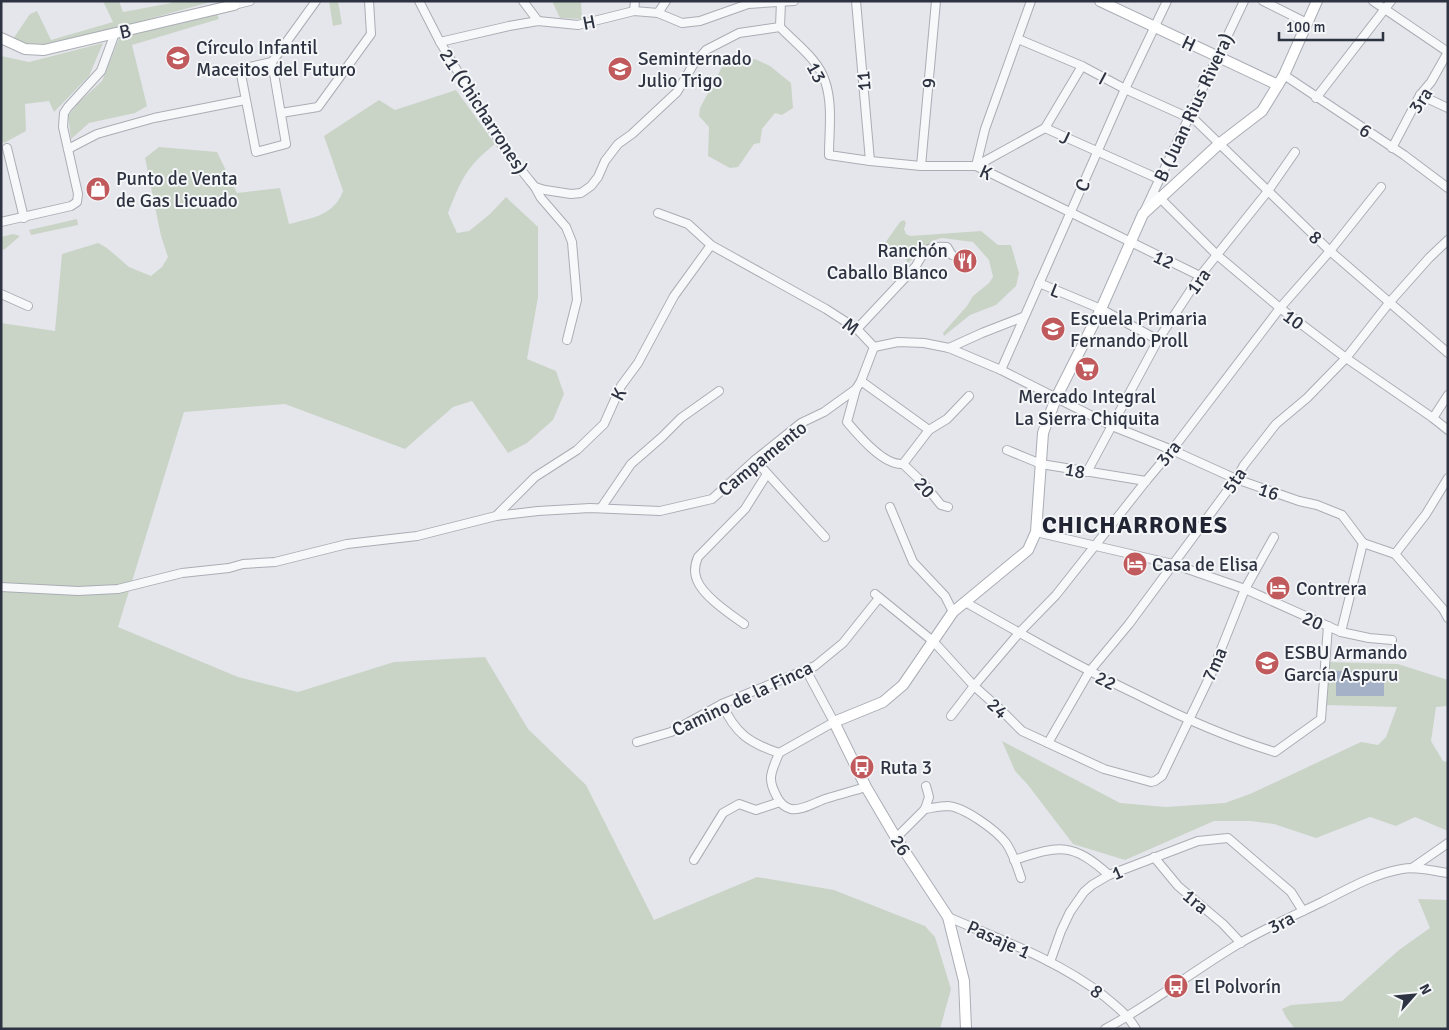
<svg xmlns="http://www.w3.org/2000/svg" width="1449" height="1030" viewBox="0 0 1449 1030" font-family="Signika,sans-serif">
<style>
.green{fill:#c9d4c7}
.water{fill:#a4b1c6}
.lines{fill:none;stroke-linecap:round;stroke-linejoin:round}
.street-casing{stroke:#aaadb5;stroke-width:10}
.secondary-casing{stroke:#aaadb5;stroke-width:12}
.street{stroke:#f7f8f9;stroke-width:8}
.secondary{stroke:#fff;stroke-width:10}
.labels{text-anchor:middle;stroke-width:4;stroke-linejoin:round;paint-order:stroke}
.street-label{font-size:19px;fill:#2e3342;stroke:#f4f6f8}
.poi-label{font-size:19px;fill:#2e3342;stroke:#f4f6f8;text-anchor:start}
.district-label{font-size:24px;font-weight:bold;letter-spacing:1px;fill:#202433;stroke:#f4f6f8}
</style>
<rect width="100%" height="100%" fill="#e5e6eb"/>
<g class="green">
<path d="M103,1h16l4,11 48,-9 1,-2h42l-134,37 -37,9 -17,-1 -13,-7 17,-25 7,-3 14,29 62,-18z"/>
<path d="M329,1h9l4,23 -9,2z"/>
<path d="M552,1h29l1,18 -22,-1z"/>
<path d="M217,13l2,6 -87,26 15,61 -12,7 -46,10 -18,16 -3,-23 10,-13 24,-22 17,-43z"/>
<path d="M103,43l-14,33 -35,36 -5,-11 -24,3 1,27 -22,12 -3,-3v-84l28,6z"/>
<path d="M755,59l15,7 21,17 2,25 -11,7 -7,-2 -13,16 -2,14 -6,1 -16,23 -8,1 -22,-12 1,-29 -10,-11 1,-8 22,-41z"/>
<path d="M456,90l39,54c-29,23 -34,36 -47,69l9,20 12,-2 21,-17 16,-17 32,30v70l-11,62 29,12 8,23 -11,26 -26,23 -19,10 -36,-52 -19,6 -48,42 -120,-45 -101,8 -66,215 120,50 60,15 96,-30 91,-5 43,72 58,56 68,135 103,-43 77,13 91,36 10,11 16,52 -11,40h-939v-706l54,8 7,-77 36,-11 9,5 22,19 22,9 11,-9 6,-10 -7,-21 -16,-78 14,-11 58,5 20,41 43,-5 9,36c22,-6 45,-8 54,-33l-19,-55 55,-36 16,10z"/>
<path d="M77,219l1,6 -47,10 -2,-5z"/>
<path d="M904,220l2,3 -2,6 2,5 4,2 71,-5 17,14h13l8,28 -3,13 -20,19 -26,10 -26,21 -1,-3 24,-27 6,-10 16,-13 4,-6 -4,-17 -16,-18 -31,-4 -10,3 -24,22 -6,-12 -10,-1 -7,-7 15,-21z"/>
<path d="M13,234l7,2 -15,13 -4,1v-13z"/>
<path d="M1327,662l71,2 50,16v26l-12,1 -5,34 12,20 5,1v69l-33,-14 -19,9 -26,-9 -54,21 -42,-14 -24,-3h-36l-89,39 -52,-16 -45,-59 -13,-14 -13,-30 118,62 46,4 59,-4 25,-9 111,-52 17,3 8,-8 11,-30 -71,-2z"/>
<path d="M1418,899l30,1v129h-153l-9,-12 -4,-8 9,-4 51,-4 57,-51 31,-22z"/>
</g>
<rect class="water" x="1336" y="671" width="48" height="25"/>
<g class="lines">
<defs>
<g id="street">
<path d="M419,1l21,41 63,105 27,34 5,6 10,3 26,4 10,-1 10,-7 7,-9 7,-16 13,-17 14,-10 45,-42 16,-27 13,-15 33,-17 41,-6"/>
<path d="M523,1l15,20"/>
<path d="M781,1l-1,26c15,16 38,32 45,54 8,23 4,50 4,74l41,6 51,5h55l224,110"/>
<path d="M856,1l14,160"/>
<path d="M1263,1l44,22"/>
<path d="M1373,1l75,51"/>
<path d="M234,5l16,-4"/>
<path d="M634,11l1,-10"/>
<path d="M658,13l8,-12"/>
<path d="M1018,39l64,27 43,23 71,32 134,130 118,102"/>
<path d="M440,42l69,-16 29,-5 40,4 56,-14 24,2 24,10 18,-2 48,-17 46,-3"/>
<path d="M272,62l14,82 -30,8 -16,-83z"/>
<path d="M272,62l44,-61"/>
<path d="M1284,75l120,80 44,33"/>
<path d="M1420,95l28,13"/>
<path d="M1316,98l75,-97"/>
<path d="M281,113l37,-6 53,-73 -2,-33"/>
<path d="M1045,128l37,-62"/>
<path d="M7,148l17,70"/>
<path d="M1392,148l28,-53 11,-13 17,-30"/>
<path d="M68,149l29,-15 57,-16 91,-18"/>
<path d="M921,166l15,-165"/>
<path d="M976,166l69,-38 114,51"/>
<path d="M976,166l9,-37 46,-128"/>
<path d="M535,187l6,11 25,29 6,15 5,58 -10,40"/>
<path d="M1153,193l7,5 57,57 63,53 66,50 87,60 15,12"/>
<path d="M1144,212l100,-211"/>
<path d="M658,213l30,11 23,21 115,64 31,20 17,18"/>
<path d="M1,222l70,-16 6,-4 1,-8 -15,-67 1,-14 4,-6 33,-36 14,-38"/>
<path d="M1039,283l62,26 57,31"/>
<path d="M1,294l27,12"/>
<path d="M857,329l59,-63c8,-16 13,-21 31,-19l5,8"/>
<path d="M874,347l24,-5 26,1 25,5 52,22 111,56 60,24 64,29 63,22 18,4 25,10 21,28"/>
<path d="M949,348l33,-15 41,-16"/>
<path d="M1001,370l124,-281 42,-88"/>
<path d="M861,381l68,49"/>
<path d="M856,389l-9,33c12,14 37,44 56,42"/>
<path d="M1433,418l15,-23"/>
<path d="M1007,450l34,14 105,17"/>
<path d="M755,460l70,77"/>
<path d="M903,464l26,-34 18,-11 22,-23"/>
<path d="M903,464l21,20 17,21 7,2"/>
<path d="M1087,472l71,-132 42,-64 68,-85 27,-39"/>
<path d="M890,507l23,55 32,34 8,16"/>
<path d="M601,508l30,-44 31,-27 19,-19 38,-27"/>
<path d="M496,516l39,-39 42,-27 27,-26 17,-38 17,-23 36,-67 37,-51"/>
<path d="M1036,532l137,32 72,25 96,43 28,6 23,2"/>
<path d="M1363,543l32,11 48,55 5,9"/>
<path d="M1395,554l31,-40 22,-36"/>
<path d="M1,587l77,4 40,-2 64,-16 47,-5 14,-4 32,-2 72,-18 70,-8 79,-20 42,-5 52,-3 70,3 52,-12 43,-39 46,-37 23,-11 32,-23 5,-8 13,-34"/>
<path d="M875,594l59,48 40,44 27,24 21,21 82,38 47,13 4,-1 7,-5 50,-104 33,-83 29,-52"/>
<path d="M965,602c58,33 116,66 177,95 43,22 87,41 133,55l46,-33 7,-93"/>
<path d="M744,624c-14,-10 -41,-28 -47,-44 -3,-7 -2,-16 1,-23l47,-48 22,-35"/>
<path d="M1341,632l22,-89"/>
<path d="M806,670l28,52 -55,31c-7,19 -13,24 -2,44 3,6 7,10 14,12 12,2 26,-8 37,-11 13,-4 25,-7 38,-11"/>
<path d="M722,704c13,29 27,39 57,49"/>
<path d="M951,716l23,-30 45,-53 37,-38 90,-114 26,-31 108,-142 50,-57 51,-64"/>
<path d="M637,742l34,-10 51,-28 93,-38 28,-23 36,-45"/>
<path d="M1048,743l41,-71 40,-48 107,-145 8,-14 32,-41 31,-26 39,-40 43,-55 40,-45 19,-18"/>
<path d="M925,809c7,-1 15,-3 23,-3 16,1 48,24 58,37 7,10 11,23 15,35"/>
<path d="M896,838l29,-29 4,-12 -3,-11"/>
<path d="M1154,857l24,29 45,38 18,19"/>
<path d="M694,860l29,-47 16,-9 17,6 24,-8"/>
<path d="M1014,860c45,-14 57,-19 95,15"/>
<path d="M1412,868l36,-25"/>
<path d="M948,917c53,23 110,43 156,79 13,11 23,18 32,33"/>
<path d="M1050,962l11,-31 9,-19 14,-20 8,-7 17,-10 89,-34 30,-3 63,54 12,19"/>
<path d="M1105,1029c47,-25 89,-59 135,-86 26,-15 55,-28 82,-41 26,-13 51,-28 80,-33 15,-3 31,2 46,4"/>
</g>
<g id="secondary">
<path d="M1100,1l178,84"/>
<path d="M1,38l24,11 19,1 190,-45"/>
<path d="M966,1029l-2,-48 -16,-64 -52,-79 -30,-51 -32,-65 49,-20 20,-17 50,-73 75,-62 8,-18 7,-99 13,-35 45,-89 42,-95 76,-70 43,-33 22,-36 33,-74"/>
</g>
</defs>
<use href="#street" class="street-casing"/>
<use href="#secondary" class="secondary-casing"/>
<use href="#street" class="street"/>
<use href="#secondary" class="secondary"/>
</g>
<defs>
<symbol id="school-disc" viewBox="-11 -11 22 22"><circle r="9.5" fill="#c05a5d" stroke="#f4f6f8"/><path d="M0-5L7-2L0 1L-7-2ZM-4 1L0 2.5L4 1V4Q0 6-4 4Z" fill="#fff"/></symbol>
<symbol id="shop-disc" viewBox="-11 -11 22 22"><circle r="9.5" fill="#c05a5d" stroke="#f4f6f8"/><path d="M-5-2.5h2.3a2.7 3.5 0 0 1 5.4 0H5L5.5 6h-11ZM-1.5-2.5h3a1.5 2.3 0 0 0-3 0Z" fill="#fff"/></symbol>
<symbol id="restaurant-disc" viewBox="-11 -11 22 22"><circle r="9.5" fill="#c05a5d" stroke="#f4f6f8"/><path d="M-5-6h1v4h1v-4h1v4h1v-4h1v5L-1.5 .5V6h-2V.5L-5-1ZM5-6V6H3V1.5H1.5Q1.5-4 5-6Z" fill="#fff"/></symbol>
<symbol id="supermarket-disc" viewBox="-11 -11 22 22"><circle r="9.5" fill="#c05a5d" stroke="#f4f6f8"/><path d="M-6-5.5h2.5l.6 2H6L4.5 2H-2.5L-4.4-4H-6ZM-1.5 3.2a1.3 1.3 0 1 0 .1 0ZM3 3.2a1.3 1.3 0 1 0 .1 0Z" fill="#fff"/></symbol>
<symbol id="hotel-disc" viewBox="-11 -11 22 22"><circle r="9.5" fill="#c05a5d" stroke="#f4f6f8"/><path d="M-6-4.5h1.5V1H6V5H4.5V3h-9V5H-6ZM-4 0a1.8 1.8 0 1 1 3.6 0ZM.5 0V-2.5h3Q6-2.5 6 0Z" fill="#fff"/></symbol>
<symbol id="bus-disc" viewBox="-11 -11 22 22"><circle r="9.5" fill="#c05a5d" stroke="#f4f6f8"/><path d="M-5-6H5V4H4V6H2V4H-2V6H-4V4H-5ZM-3.5-4V0h7V-4ZM-3.5 1.2v1.5H-2V1.2ZM2 1.2v1.5H3.5V1.2Z" fill="#fff"/></symbol>
</defs>
<g fill-rule="evenodd">
<use href="#school-disc" x="164" y="44" width="28" height="28"/>
<use href="#school-disc" x="606" y="55" width="28" height="28"/>
<use href="#shop-disc" x="84" y="175" width="28" height="28"/>
<use href="#restaurant-disc" x="951" y="247" width="28" height="28"/>
<use href="#school-disc" x="1039" y="315" width="28" height="28"/>
<use href="#supermarket-disc" x="1073" y="355" width="28" height="28"/>
<use href="#hotel-disc" x="1121" y="550" width="28" height="28"/>
<use href="#hotel-disc" x="1264" y="574" width="28" height="28"/>
<use href="#school-disc" x="1253" y="649" width="28" height="28"/>
<use href="#bus-disc" x="848" y="753" width="28" height="28"/>
<use href="#bus-disc" x="1162" y="972" width="28" height="28"/>
</g>
<g class="labels">
<g class="street-label">
<text transform="translate(589 22) rotate(-11)" y="7">H</text>
<text transform="translate(125 31) rotate(-13)" y="7">B</text>
<text transform="translate(1189 43) rotate(25)" y="7">H</text>
<text transform="translate(817 72) rotate(61)" y="7">13</text>
<text transform="translate(1103 78) rotate(28)" y="7">I</text>
<text transform="translate(863 81) rotate(-95)" y="7">11</text>
<text transform="translate(928 83) rotate(-85)" y="7">9</text>
<text transform="translate(1420 100) rotate(-57)" y="7">3ra</text>
<text transform="translate(1193 107) rotate(-65)" y="7">B (Juan Rius Rivera)</text>
<text transform="translate(484 111) rotate(57)" y="7">21 (Chicharrones)</text>
<text transform="translate(1366 130) rotate(34)" y="7">6</text>
<text transform="translate(1065 137) rotate(25)" y="7">J</text>
<text transform="translate(986 172) rotate(24)" y="7">K</text>
<text transform="translate(1082 185) rotate(-65)" y="7">C</text>
<text transform="translate(1316 237) rotate(43)" y="7">8</text>
<text transform="translate(1164 259) rotate(25)" y="7">12</text>
<text transform="translate(1198 281) rotate(-54)" y="7">1ra</text>
<text transform="translate(1056 290) rotate(22)" y="7">L</text>
<text transform="translate(1294 319) rotate(37)" y="7">10</text>
<text transform="translate(851 326) rotate(37)" y="7">M</text>
<text transform="translate(618 394) rotate(-63)" y="7">K</text>
<text transform="translate(1168 453) rotate(-51)" y="7">3ra</text>
<text transform="translate(762 458) rotate(-39)" y="7">Campamento</text>
<text transform="translate(1075 470) rotate(10)" y="7">18</text>
<text transform="translate(1234 480) rotate(-55)" y="7">5ta</text>
<text transform="translate(925 487) rotate(48)" y="7">20</text>
<text transform="translate(1269 491) rotate(19)" y="7">16</text>
<text transform="translate(1313 620) rotate(24)" y="7">20</text>
<text transform="translate(1214 664) rotate(-66)" y="7">7ma</text>
<text transform="translate(1106 680) rotate(26)" y="7">22</text>
<text transform="translate(742 698) rotate(-25)" y="7">Camino de la Finca</text>
<text transform="translate(998 708) rotate(43)" y="7">24</text>
<text transform="translate(901 845) rotate(57)" y="7">26</text>
<text transform="translate(1117 872) rotate(-23)" y="7">1</text>
<text transform="translate(1196 901) rotate(40)" y="7">1ra</text>
<text transform="translate(1281 922) rotate(-27)" y="7">3ra</text>
<text transform="translate(999 939) rotate(24)" y="7">Pasaje 1</text>
<text transform="translate(1097 991) rotate(38)" y="7">8</text>
</g>
<g class="poi-label">
<text x="196" y="54">Círculo Infantil<tspan x="196" dy="22">Maceitos del Futuro</tspan></text>
<text x="638" y="65">Seminternado<tspan x="638" dy="22">Julio Trigo</tspan></text>
<text x="116" y="185">Punto de Venta<tspan x="116" dy="22">de Gas Licuado</tspan></text>
<text x="948" y="257" text-anchor="end">Ranchón<tspan x="948" dy="22">Caballo Blanco</tspan></text>
<text x="1070" y="325">Escuela Primaria<tspan x="1070" dy="22">Fernando Proll</tspan></text>
<text x="1087" y="403" text-anchor="middle">Mercado Integral<tspan x="1087" dy="22">La Sierra Chiquita</tspan></text>
<text x="1152" y="571">Casa de Elisa</text>
<text x="1296" y="595">Contrera</text>
<text x="1284" y="659">ESBU Armando<tspan x="1284" dy="22">García Aspuru</tspan></text>
<text x="880" y="774">Ruta 3</text>
<text x="1194" y="993">El Polvorín</text>
</g>
<g class="district-label">
<text x="1135" y="533">CHICHARRONES</text>
</g>
</g>
<rect width="1449" height="1030" fill="none" stroke="#2e3342" stroke-width="5"/>
<g transform="translate(1414 995) rotate(63)" stroke="#f4f6f8" stroke-width="4" paint-order="stroke">
<path d="M0-4L9 19L0 12L-9 19Z" fill="#2e3342"/>
<text y="-8" font-size="14" font-weight="bold" text-anchor="middle" fill="#2e3342">N</text>
</g>
<path d="M1279 32v8h104v-8" fill="none" stroke="#2e3342" stroke-width="2.5"/>
<text x="1286" y="32" font-size="15" fill="#2e3342" stroke="#f4f6f8" stroke-width="4" paint-order="stroke">100 m</text>
</svg>
